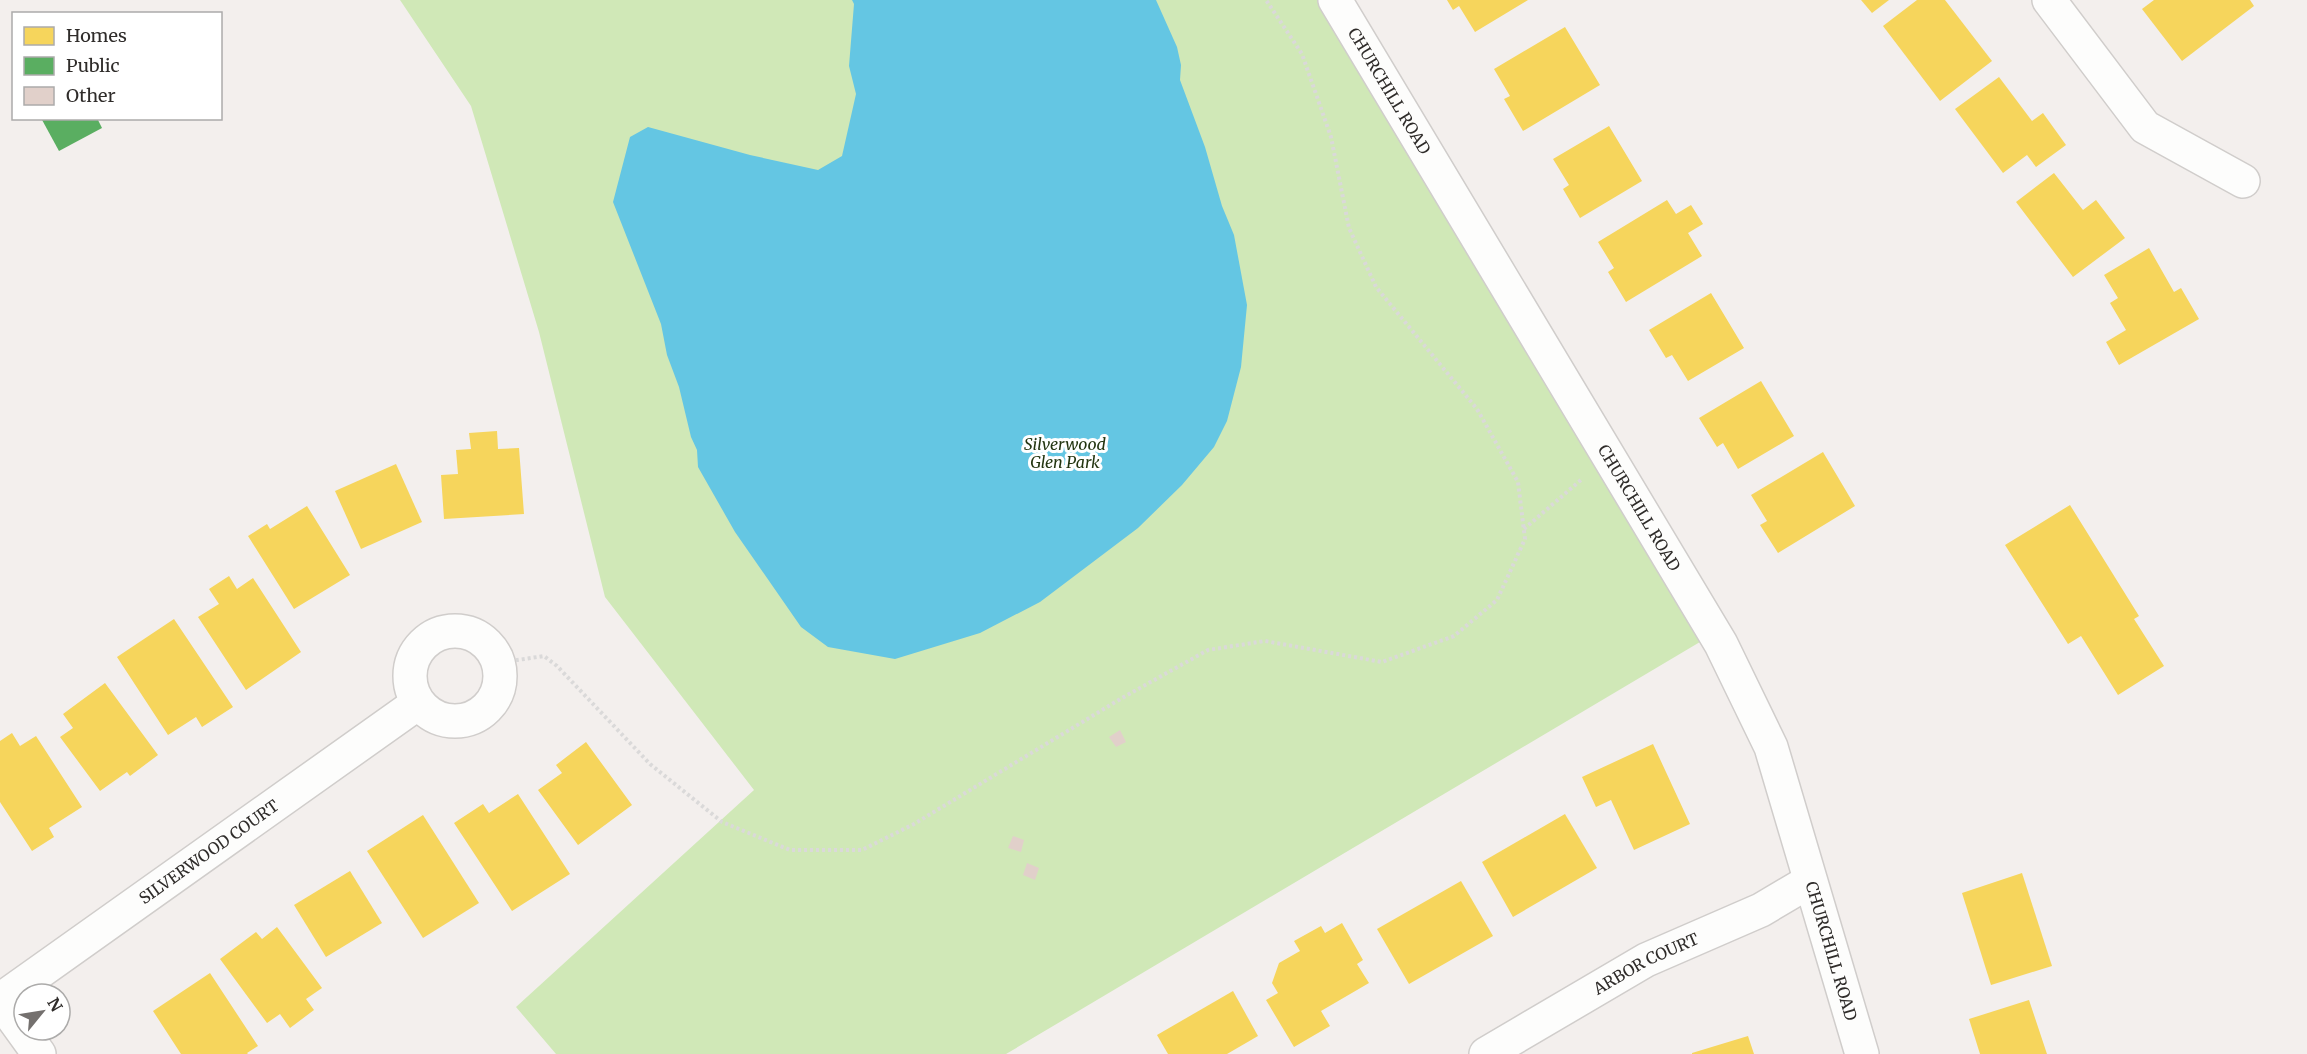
<svg xmlns="http://www.w3.org/2000/svg" width="2307" height="1054" viewBox="0 0 2307 1054" font-family="Merriweather,serif">
<style>
.green{fill:#d0e8b7}
.water{fill:#64c6e3}
.homes{fill:#f6d55c}
.public{fill:#5aae61}
.building{fill:#e1d0ca}
.lines{fill:none;stroke-linecap:round;stroke-linejoin:round}
.minor-casing{stroke:#d0cdcb;stroke-width:36}
.path{stroke:#dad9d9;stroke-width:4;stroke-dasharray:3 3;stroke-linecap:butt}
.minor{stroke:#fdfdfc;stroke-width:33}
.labels{text-anchor:middle;stroke-width:6;stroke-linejoin:round;paint-order:stroke}
.street-label{font-size:16px;fill:#2f2c2a;stroke:#fff}
.park-label{font-size:16px;font-style:italic;fill:#233511;stroke:#fff}
</style>
<rect width="100%" height="100%" fill="#f3efed"/>
<path class="green" d="M400,0h920l385,639 -699,415h-450l-40,-47 238,-217 -149,-193 -66,-265 -68,-226z"/>
<path class="water" d="M852,0h304l21,47 4,18 -1,15 25,67 17,59 12,29 13,70 -6,62 -14,54 -13,26 -32,38 -44,43 -98,74 -60,31 -85,26 -67,-12 -27,-20 -66,-95 -37,-65 -1,-17 -6,-13 -12,-50 -12,-32 -6,-31 -48,-122 17,-65 18,-10 102,28 68,15 24,-14 14,-62 -7,-28 5,-62z"/>
<g class="homes">
<path d="M1447,0h81l-53,32 -16,-26 -6,4z"/>
<path d="M1861,0h28l-17,13z"/>
<path d="M1917,0h28l47,61 -52,40 -57,-75z"/>
<path d="M2154,0h96l4,6 -72,55 -40,-52z"/>
<path d="M1565,27l35,58 -77,46 -19,-32 6,-3 -16,-27z"/>
<path d="M1999,77l33,44 11,-8 23,32 -30,22 -9,-12 -24,18 -48,-64z"/>
<path d="M1609,126l33,55 -62,37 -17,-29 6,-4 -16,-26z"/>
<path d="M2054,173l29,37 13,-10 29,38 -52,39 -57,-75z"/>
<path d="M1667,200l9,14 15,-9 12,19 -15,9 14,23 -76,46 -18,-30 6,-4 -16,-26z"/>
<path d="M2149,248l25,44 7,-4 18,31 -80,46 -13,-23 20,-12 -16,-27 8,-5 -14,-23z"/>
<path d="M1711,293l33,55 -56,33 -16,-26 -6,3 -17,-28z"/>
<path d="M1761,381l33,55 -56,33 -15,-26 -6,4 -18,-29z"/>
<path d="M497,431l1,18 21,-1 5,66 -80,5 -3,-44 17,-1 -2,-24 15,-1 -2,-16z"/>
<path d="M1823,452l32,54 -77,47 -18,-28 7,-4 -16,-26z"/>
<path d="M396,464l26,58 -61,27 -26,-58z"/>
<path d="M2070,505l69,111 -5,3 30,47 -46,29 -37,-59 -13,8 -63,-99z"/>
<path d="M307,506l43,69 -56,34 -46,-73 19,-12 3,5z"/>
<path d="M229,576l8,13 16,-11 48,74 -55,38 -48,-73 21,-13 -10,-15z"/>
<path d="M174,619l59,88 -31,20 -6,-10 -28,18 -51,-78z"/>
<path d="M105,683l53,72 -28,21 -3,-4 -27,19 -40,-54 13,-9 -10,-14z"/>
<path d="M12,733l8,13 16,-10 46,71 -33,21 5,9 -22,14 -32,-49v-61z"/>
<path d="M586,742l46,63 -54,40 -40,-55 24,-17 -6,-8z"/>
<path d="M1653,744l37,80 -56,26 -23,-50 -15,7 -14,-30z"/>
<path d="M518,794l52,80 -58,37 -58,-88 29,-19 6,9z"/>
<path d="M1565,814l32,54 -84,49 -31,-55z"/>
<path d="M423,815l56,88 -56,35 -56,-87z"/>
<path d="M350,871l32,52 -56,34 -32,-52z"/>
<path d="M2022,873l30,93 -61,19 -29,-92z"/>
<path d="M1461,881l32,55 -84,48 -32,-55z"/>
<path d="M1342,923l21,37 -6,4 12,19 -48,28 9,15 -36,21 -28,-47 12,-7 -6,-10 7,-20 21,-12 -6,-10 27,-15 4,7z"/>
<path d="M277,927l45,61 -16,11 8,11 -24,18 -10,-14 -13,9 -47,-64 36,-27 6,7z"/>
<path d="M210,973l48,73 -11,7 1,1h-67l-28,-43z"/>
<path d="M1233,991l25,45 -31,18h-59l-11,-19z"/>
<path d="M2029,1000l18,54h-67l-11,-35z"/>
<path d="M1748,1036l6,18h-62v-1z"/>
</g>
<path class="public" d="M41,118h56l5,10 -43,23z"/>
<g class="building">
<path d="M1120,730l6,12 -10,5 -7,-10z"/>
<path d="M1013,836l11,4 -3,12 -13,-4z"/>
<path d="M1027,863l12,5 -4,12 -12,-5z"/>
</g>
<g class="lines">
<defs>
<g id="minor">
<path id="s1" d="M1335,0l386,644 50,103 91,307"/>
<path d="M2049,0l96,127 98,54"/>
<circle cx="455" cy="676" r="45"/>
<path id="s2" d="M0,1000l418,-297"/>
<path d="M0,1000l39,54"/>
<path id="s3" d="M1486,1054l160,-94 115,-50 49,-29"/>
</g>
</defs>
<use href="#minor" class="minor-casing"/>
<g class="path">
<path d="M1524,529l58,-50"/>
<path d="M498,663l46,-7 13,10 93,98 72,58 68,28h72l52,-26 208,-126 86,-48 57,-9 117,21 72,-26 43,-36 28,-61 -7,-57 -41,-73 -101,-122 -27,-59 -18,-91 -29,-83 -36,-54"/>
</g>
<use href="#minor" class="minor"/>
</g>
<g class="labels">
<g class="street-label">
<text dy="6" stroke="none"><textPath href="#s1" startOffset="106">CHURCHILL ROAD</textPath></text>
<text dy="6" stroke="none"><textPath href="#s1" startOffset="592">CHURCHILL ROAD</textPath></text>
<text dy="6" stroke="none"><textPath href="#s2" startOffset="256">SILVERWOOD COURT</textPath></text>
<text dy="6" stroke="none"><textPath href="#s1" startOffset="1078">CHURCHILL ROAD</textPath></text>
<text dy="6" stroke="none"><textPath href="#s3" startOffset="184">ARBOR COURT</textPath></text>
</g>
<g class="park-label">
<text x="1065" y="450">Silverwood<tspan x="1065" dy="18">Glen Park</tspan></text>
</g>
</g>
<rect x="12" y="12" width="210" height="108" fill="#ffffff" stroke="#acabaa" stroke-width="1.5"/>
<rect x="24" y="27" width="30" height="18" fill="#f6d55c" stroke="#acabaa" stroke-width="1.5"/>
<text x="66" y="42" font-size="18" fill="#2f2c2a">Homes</text>
<rect x="24" y="57" width="30" height="18" fill="#5aae61" stroke="#acabaa" stroke-width="1.5"/>
<text x="66" y="72" font-size="18" fill="#2f2c2a">Public</text>
<rect x="24" y="87" width="30" height="18" fill="#e1d0ca" stroke="#acabaa" stroke-width="1.5"/>
<text x="66" y="102" font-size="18" fill="#2f2c2a">Other</text>
<g transform="translate(42 1012) rotate(60)"><circle r="28" fill="#ffffff" stroke="#acabaa" stroke-width="1.5"/>
<path d="M0-4.5L10 22L0 15L-10 22Z" fill="#74706e"/>
<text y="-9" font-size="16" font-weight="bold" text-anchor="middle" fill="#2f2c2a">N</text>
</g>
</svg>
